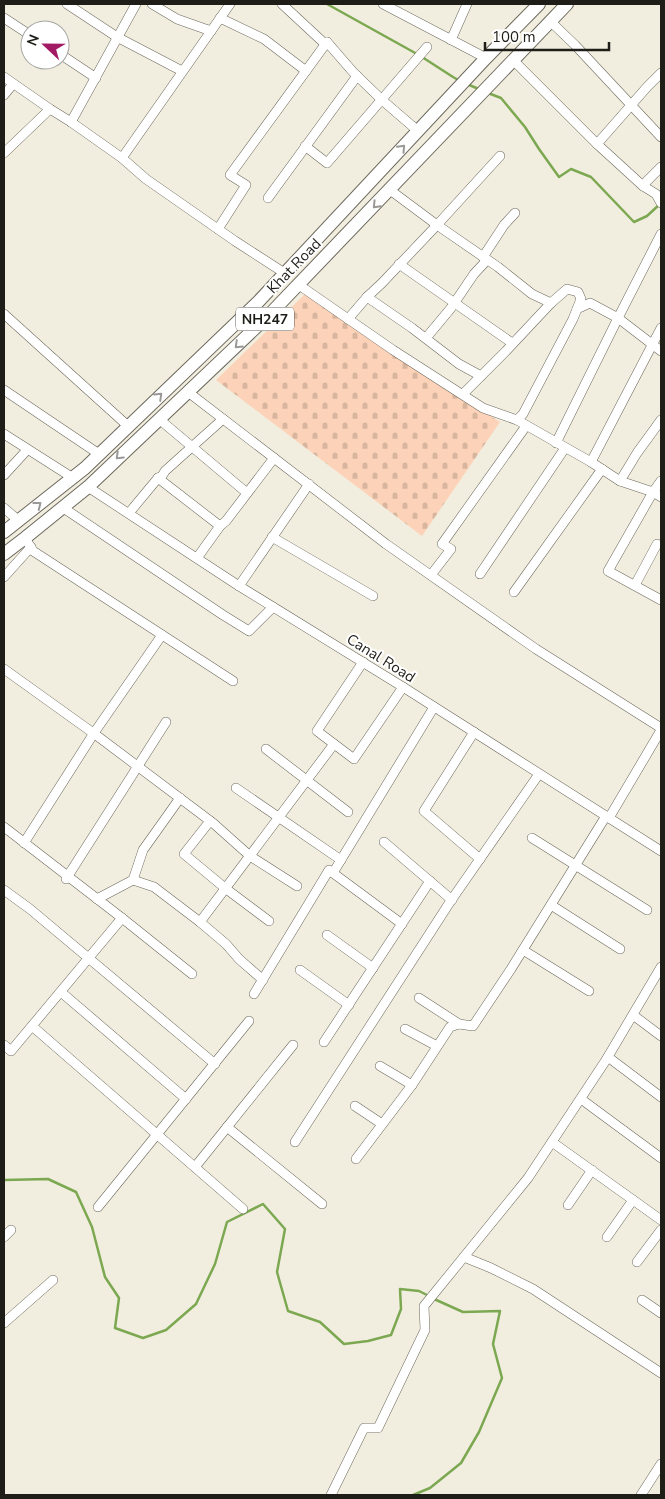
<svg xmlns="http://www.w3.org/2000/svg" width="665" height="1499" viewBox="0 0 665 1499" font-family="'Nunito Sans',sans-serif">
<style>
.cemetery{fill:url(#cemetery-stones)}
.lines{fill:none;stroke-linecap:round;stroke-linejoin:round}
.stream{stroke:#7ca851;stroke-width:2.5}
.minor-casing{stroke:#6c685c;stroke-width:10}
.highway-casing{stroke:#6c685c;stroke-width:14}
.minor{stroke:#fff;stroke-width:9}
.highway{stroke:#fff;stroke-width:12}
.oneway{stroke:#9a9997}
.labels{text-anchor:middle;stroke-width:4;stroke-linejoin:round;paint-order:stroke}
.shield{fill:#fff;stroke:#62615d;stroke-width:1}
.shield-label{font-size:14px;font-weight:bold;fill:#1f1d18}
.street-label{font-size:15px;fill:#1f1d18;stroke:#fff}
</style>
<defs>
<pattern id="cemetery-stones" width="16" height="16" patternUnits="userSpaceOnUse" patternTransform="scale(1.25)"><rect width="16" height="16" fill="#fcd3b9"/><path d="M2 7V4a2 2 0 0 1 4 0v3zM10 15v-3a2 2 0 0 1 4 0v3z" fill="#d8b59e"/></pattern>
</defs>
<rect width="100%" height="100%" fill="#f2eedf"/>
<path class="cemetery" d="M305,294l195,128 -78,114 -206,-156z"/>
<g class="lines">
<g class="stream">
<path d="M327,4l90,50"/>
<path d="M422,57l31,20 7,4"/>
<path d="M467,84l14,6"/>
<path d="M488,93l13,5 24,29 14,22 20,28 12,-8 20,8 43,45 13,-6 13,-12"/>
<path d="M4,1180l44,-1 28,13 16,35 13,50 14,21 -4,30 28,10 23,-8 30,-26 19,-40 12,-42 36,-18 22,25 -8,43 11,39 32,11 24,22 24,-3 23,-6 10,-26 -1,-20 19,2 10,5"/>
<path d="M413,1495l17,-7 31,-25 18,-31 23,-54 -9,-34 7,-33 -37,1 -29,-13"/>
</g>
<defs>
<g id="minor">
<path d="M67,4l50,33 65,34"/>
<path d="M152,4l25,15 34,12"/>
<path d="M282,4l42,39 3,-1"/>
<path d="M383,4l103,54"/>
<path d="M4,18l26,17"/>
<path d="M220,18l44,21 42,32"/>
<path d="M550,21l25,24 86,92"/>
<path d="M451,40l16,-36"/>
<path d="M60,54l36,24"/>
<path d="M513,60l84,84 46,42 13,8 5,9"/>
<path d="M4,77l46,32 21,13 51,36 24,21 89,62 51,33"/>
<path d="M4,95l9,-11"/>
<path d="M71,122l65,-118"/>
<path d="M597,144l50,-57 14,-14"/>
<path d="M305,146l22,17 100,-116"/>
<path d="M4,153l46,-44"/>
<path d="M122,158l108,-154"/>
<path d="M643,186l4,-5 14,-14"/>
<path d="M390,190l47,35 61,42 34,27 19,9 -45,48 -43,43"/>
<path d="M268,198l89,-122"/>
<path d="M437,225l-55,58 -15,14 45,31 47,36 22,12"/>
<path d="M437,225l63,-69"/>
<path d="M218,229l28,-44 -16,-10 97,-133 26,30 29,28 36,31"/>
<path d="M661,234l-43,84 43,33"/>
<path d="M483,257l21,-32 11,-12"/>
<path d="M399,264l113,79"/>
<path d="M299,285l94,65 90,58 34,12 74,42 29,19 33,11 8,5"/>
<path d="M4,314l124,112"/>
<path d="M348,319l19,-22"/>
<path d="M426,338l25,-30 23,-34 13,-14"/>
<path d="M4,390l95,64"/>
<path d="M188,392l198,152 150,105 125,79"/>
<path d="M159,419l88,74"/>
<path d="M517,420l6,-6 50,-95 8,-20 -3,-7 -11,-3 -16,14"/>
<path d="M4,434l69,44"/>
<path d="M556,443l62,-125 -28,-15 -13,6"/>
<path d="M591,462l70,-134"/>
<path d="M4,475l23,-25"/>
<path d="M158,478l62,48"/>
<path d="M620,481l17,-28 24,-33"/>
<path d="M661,481l-8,11 -45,79 53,29"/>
<path d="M88,487l151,99 164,101 258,164"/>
<path d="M62,507l161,108 26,16 24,-24"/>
<path d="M4,508l15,13"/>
<path d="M129,513l29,-35 4,-2 3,-5 58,-52"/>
<path d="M272,537l101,59"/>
<path d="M25,538l8,13 200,130"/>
<path d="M197,558l23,-32 6,-5 48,-63"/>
<path d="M480,574l85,-126"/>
<path d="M431,575l20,-26 -9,-5 84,-118"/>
<path d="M4,577l27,-30"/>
<path d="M635,585l22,-41"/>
<path d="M239,586l70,-102"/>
<path d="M514,592l88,-123"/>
<path d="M363,662l-46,69 37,28 49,-72"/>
<path d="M4,669l92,66 117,88 37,33 47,30"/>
<path d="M474,732l-50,79 56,48"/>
<path d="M266,749l82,63"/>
<path d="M236,788l105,72"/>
<path d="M609,818l52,-88"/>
<path d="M210,821l-26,33 41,34 44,33"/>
<path d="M4,827l118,91 70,56"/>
<path d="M532,838l115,72"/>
<path d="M384,842l68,58"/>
<path d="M24,843l70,-110 68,-98"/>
<path d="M333,873l69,51"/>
<path d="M66,879l100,-157"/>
<path d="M133,880l21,7 46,35 26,22 13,15 24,21"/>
<path d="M4,890l26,19 185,155"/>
<path d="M97,899l36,-19 10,-30 37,-52"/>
<path d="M551,905l69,44"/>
<path d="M200,922l134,-178"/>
<path d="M327,935l46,33"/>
<path d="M523,950l66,41"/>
<path d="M300,970l49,35"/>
<path d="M61,992l125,107"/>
<path d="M254,994l75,-124 4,3 101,-166"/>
<path d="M419,998l40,26"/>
<path d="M633,1015l28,21"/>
<path d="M32,1026l211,183"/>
<path d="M405,1029l32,17"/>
<path d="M324,1042l106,-161"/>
<path d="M4,1045l7,6 111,-133"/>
<path d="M608,1057l53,40"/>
<path d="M380,1066l32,19"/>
<path d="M581,1099l80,59"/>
<path d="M355,1106l27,18"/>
<path d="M227,1127l95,77"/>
<path d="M295,1142l155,-240 89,-128"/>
<path d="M552,1142l109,78"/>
<path d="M356,1159l56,-74 38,-58 9,-3 14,2 38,-57 95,-153"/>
<path d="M195,1167l98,-122"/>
<path d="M568,1205l24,-35"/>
<path d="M98,1207l151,-186"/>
<path d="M4,1237l7,-7"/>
<path d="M607,1237l26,-37"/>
<path d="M464,1257l27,11 42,21 128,84v-1"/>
<path d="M637,1262l24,-32"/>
<path d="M642,1300l19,13"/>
<path d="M4,1323l49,-43"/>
<path d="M331,1495l33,-67h14l47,-98 -1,-24 104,-128 78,-118 55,-93"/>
<path d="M641,1495l20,-31"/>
</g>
<g id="highway">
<path d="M4,532l81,-64 174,-167 227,-243 53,-54"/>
<path d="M4,554l21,-16 63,-51 182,-173 297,-310"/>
</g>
</defs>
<use href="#minor" class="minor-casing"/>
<use href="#highway" class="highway-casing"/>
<use href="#minor" class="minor"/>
<use href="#highway" class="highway"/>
</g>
<defs><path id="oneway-chevron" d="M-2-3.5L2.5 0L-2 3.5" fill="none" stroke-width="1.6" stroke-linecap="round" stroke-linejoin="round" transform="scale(1.25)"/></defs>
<g class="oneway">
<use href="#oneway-chevron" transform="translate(402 148) rotate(-47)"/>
<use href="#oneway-chevron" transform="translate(376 205) rotate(134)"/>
<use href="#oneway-chevron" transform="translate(238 345) rotate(136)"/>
<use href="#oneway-chevron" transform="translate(159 396) rotate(-44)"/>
<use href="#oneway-chevron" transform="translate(119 456) rotate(136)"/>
<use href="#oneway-chevron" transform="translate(38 505) rotate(-38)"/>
</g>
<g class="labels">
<rect class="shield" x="236" y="307.5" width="58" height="23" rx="4"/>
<g class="shield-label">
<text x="265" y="324">NH247</text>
</g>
<g class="street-label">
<text transform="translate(294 266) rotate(-46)" y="5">Khat Road</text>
<text transform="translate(381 658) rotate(32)" y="5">Canal Road</text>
</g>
</g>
<rect width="665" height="1499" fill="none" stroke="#1f1d18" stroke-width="10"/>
<g transform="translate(45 45) rotate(292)"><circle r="24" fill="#ffffff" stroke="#a5a5a3"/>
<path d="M0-4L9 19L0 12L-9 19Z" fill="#a21a64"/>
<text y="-8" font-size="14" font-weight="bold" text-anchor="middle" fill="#1f1d18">N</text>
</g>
<path d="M485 42v8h124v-8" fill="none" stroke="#1f1d18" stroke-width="2.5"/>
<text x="492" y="42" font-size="15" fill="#1f1d18" stroke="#ffffff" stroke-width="4" paint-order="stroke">100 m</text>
</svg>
